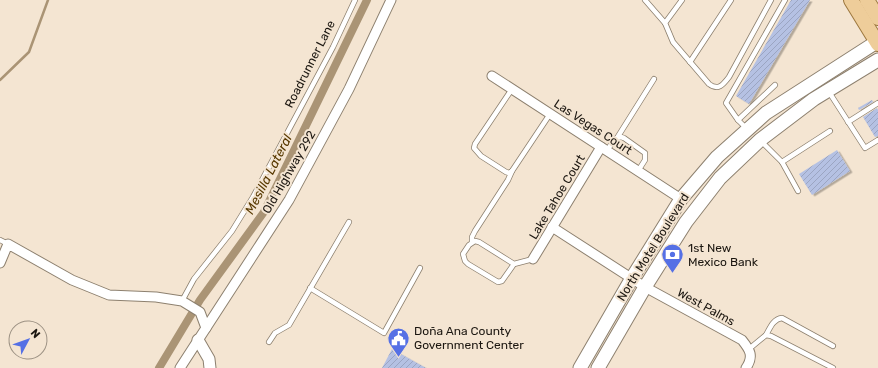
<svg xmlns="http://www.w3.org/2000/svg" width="878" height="368" viewBox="0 0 878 368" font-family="Rubik,sans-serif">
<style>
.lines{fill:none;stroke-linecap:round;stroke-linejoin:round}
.stream{stroke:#aa9475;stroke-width:2.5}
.canal{stroke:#aa9475;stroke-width:8}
.building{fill:url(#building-hatch);filter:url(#shadow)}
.service-casing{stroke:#8d806f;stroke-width:6}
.minor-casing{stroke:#8d806f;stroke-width:11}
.tertiary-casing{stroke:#8d806f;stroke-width:13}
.secondary-casing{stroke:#8d806f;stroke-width:15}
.primary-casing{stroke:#9c773e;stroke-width:16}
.service{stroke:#fff;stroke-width:4.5}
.minor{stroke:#fff;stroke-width:9}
.tertiary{stroke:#fff;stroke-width:11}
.secondary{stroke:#fff;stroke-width:13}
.primary{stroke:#eecd9a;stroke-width:14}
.labels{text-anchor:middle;stroke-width:4;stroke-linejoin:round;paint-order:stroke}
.street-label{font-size:12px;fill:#1b1610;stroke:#f4e5d2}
.poi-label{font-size:12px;fill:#1b1610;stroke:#f4e5d2;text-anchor:start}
.water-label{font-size:13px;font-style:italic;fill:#583900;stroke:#f4e5d2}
</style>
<defs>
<pattern id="building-hatch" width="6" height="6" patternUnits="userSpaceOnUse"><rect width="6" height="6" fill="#b5c1e3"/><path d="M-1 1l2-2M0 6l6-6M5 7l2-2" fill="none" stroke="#9ba5c2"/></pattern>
<filter id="shadow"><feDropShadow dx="2.5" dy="1.5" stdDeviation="0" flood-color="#0004"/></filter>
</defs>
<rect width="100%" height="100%" fill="#f4e5d2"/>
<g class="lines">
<path class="stream" d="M0,80l29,-28 19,-52"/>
<path class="canal" d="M159,368l41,-68 64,-88 103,-212"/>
</g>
<g class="building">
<path d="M791,0h19l-61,104 -13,-8z"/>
<path d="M872,100l1,2 -14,8 -1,-2z"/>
<path d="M877,108l1,2v26l-3,1 -12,-20z"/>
<path d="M837,150l13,21 -38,24 -13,-21z"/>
<path d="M392,349l34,19h-44z"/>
</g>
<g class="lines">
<defs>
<g id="service">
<path d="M645,0l20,23"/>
<path d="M682,0l-17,23 8,19 36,42c9,7 14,1 20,-7l42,-77"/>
<path d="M690,62l41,-62"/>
<path d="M512,89l-37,55 -1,4 7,8 25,16 3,1 3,-2 38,-57"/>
<path d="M829,92l36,56 13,-8"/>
<path d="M738,120l37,-35"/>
<path d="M848,122l30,-19"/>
<path d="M746,128l-8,-8 -12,-17 59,-103"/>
<path d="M617,138l37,-59"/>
<path d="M761,141l21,21 16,29"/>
<path d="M607,151l6,-10 4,-3 4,-1 3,1 21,15v7l-7,11"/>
<path d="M782,162l48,-31"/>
<path d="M0,240l8,4"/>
<path d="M472,242v-5l3,-6 33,-51 4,-9"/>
<path d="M514,264l-12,17 -4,1 -30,-18 -3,-3 -2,-7 6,-9 6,-4 4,1 35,22 19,-5"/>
<path d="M310,288l74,45 36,-65"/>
<path d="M182,301l12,-22 38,-48 21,-34 80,-150 22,-47"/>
<path d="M766,335c4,-7 7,-16 16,-17l51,28"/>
<path d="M269,342l6,-9 14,-8 60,-103"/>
<path d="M749,349l17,-14 5,1 62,32"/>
</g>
<g id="minor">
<path d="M492,76l189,123"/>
<path d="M552,227l93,60 97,53c8,10 12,16 4,28"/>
<path d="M533,259l68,-112"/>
<path d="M0,263l8,-19 64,36 37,15 47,2 26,4 18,11 6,16"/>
<path d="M180,368l109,-168 60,-111 42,-89"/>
</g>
<path id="tertiary" d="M198,340l11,19 1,9"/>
<g id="secondary">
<path d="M580,368l52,-90 49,-79 36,-42 49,-44 112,-72"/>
<path d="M598,368l47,-81 41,-65 34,-44 40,-38 54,-41 64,-39"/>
</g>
<g id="primary">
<path d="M851,0l27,44"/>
<path d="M867,0l11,18"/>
</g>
</defs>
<use href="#service" class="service-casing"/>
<use href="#minor" class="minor-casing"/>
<use href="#tertiary" class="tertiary-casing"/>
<use href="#secondary" class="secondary-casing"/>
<use href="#primary" class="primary-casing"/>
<use href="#service" class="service"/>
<use href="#minor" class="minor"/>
<use href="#tertiary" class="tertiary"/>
<use href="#secondary" class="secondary"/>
<use href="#primary" class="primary"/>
</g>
<defs>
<symbol id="bank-pin" viewBox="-11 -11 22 30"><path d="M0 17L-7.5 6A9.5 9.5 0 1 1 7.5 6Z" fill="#5570e5" stroke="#f4e5d2"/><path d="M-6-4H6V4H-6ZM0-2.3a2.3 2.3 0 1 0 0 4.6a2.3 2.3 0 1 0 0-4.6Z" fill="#fff"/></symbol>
<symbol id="civic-pin" viewBox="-11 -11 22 30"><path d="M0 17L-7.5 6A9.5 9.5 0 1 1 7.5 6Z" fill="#5570e5" stroke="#f4e5d2"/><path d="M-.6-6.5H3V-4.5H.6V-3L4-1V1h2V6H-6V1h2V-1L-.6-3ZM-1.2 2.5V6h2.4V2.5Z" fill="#fff"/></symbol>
</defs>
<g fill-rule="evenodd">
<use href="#bank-pin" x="660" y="242" width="25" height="34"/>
<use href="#civic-pin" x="386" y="326" width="25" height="34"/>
</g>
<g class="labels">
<g class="street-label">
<text transform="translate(310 64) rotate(-63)" y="4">Roadrunner Lane</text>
<text transform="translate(593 127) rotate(33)" y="4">Las Vegas Court</text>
<text transform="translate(289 172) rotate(-60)" y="4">Old Highway 292</text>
<text transform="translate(557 197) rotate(-59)" y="4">Lake Tahoe Court</text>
<text transform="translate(653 247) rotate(-58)" y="4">North Motel Boulevard</text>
<text transform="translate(706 307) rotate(29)" y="4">West Palms</text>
</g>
<g class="poi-label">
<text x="688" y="252">1st New<tspan x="688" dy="14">Mexico Bank</tspan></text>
<text x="414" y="335">Doña Ana County<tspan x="414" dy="14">Government Center</tspan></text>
</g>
<g class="water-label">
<text transform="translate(268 174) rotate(-63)" y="5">Mesilla Lateral</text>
</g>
</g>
<g transform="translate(28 340) rotate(49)"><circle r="19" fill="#f4e5d2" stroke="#9d9284"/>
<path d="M0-3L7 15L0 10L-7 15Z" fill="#5570e5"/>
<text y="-6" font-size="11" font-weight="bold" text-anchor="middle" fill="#1b1610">N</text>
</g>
</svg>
